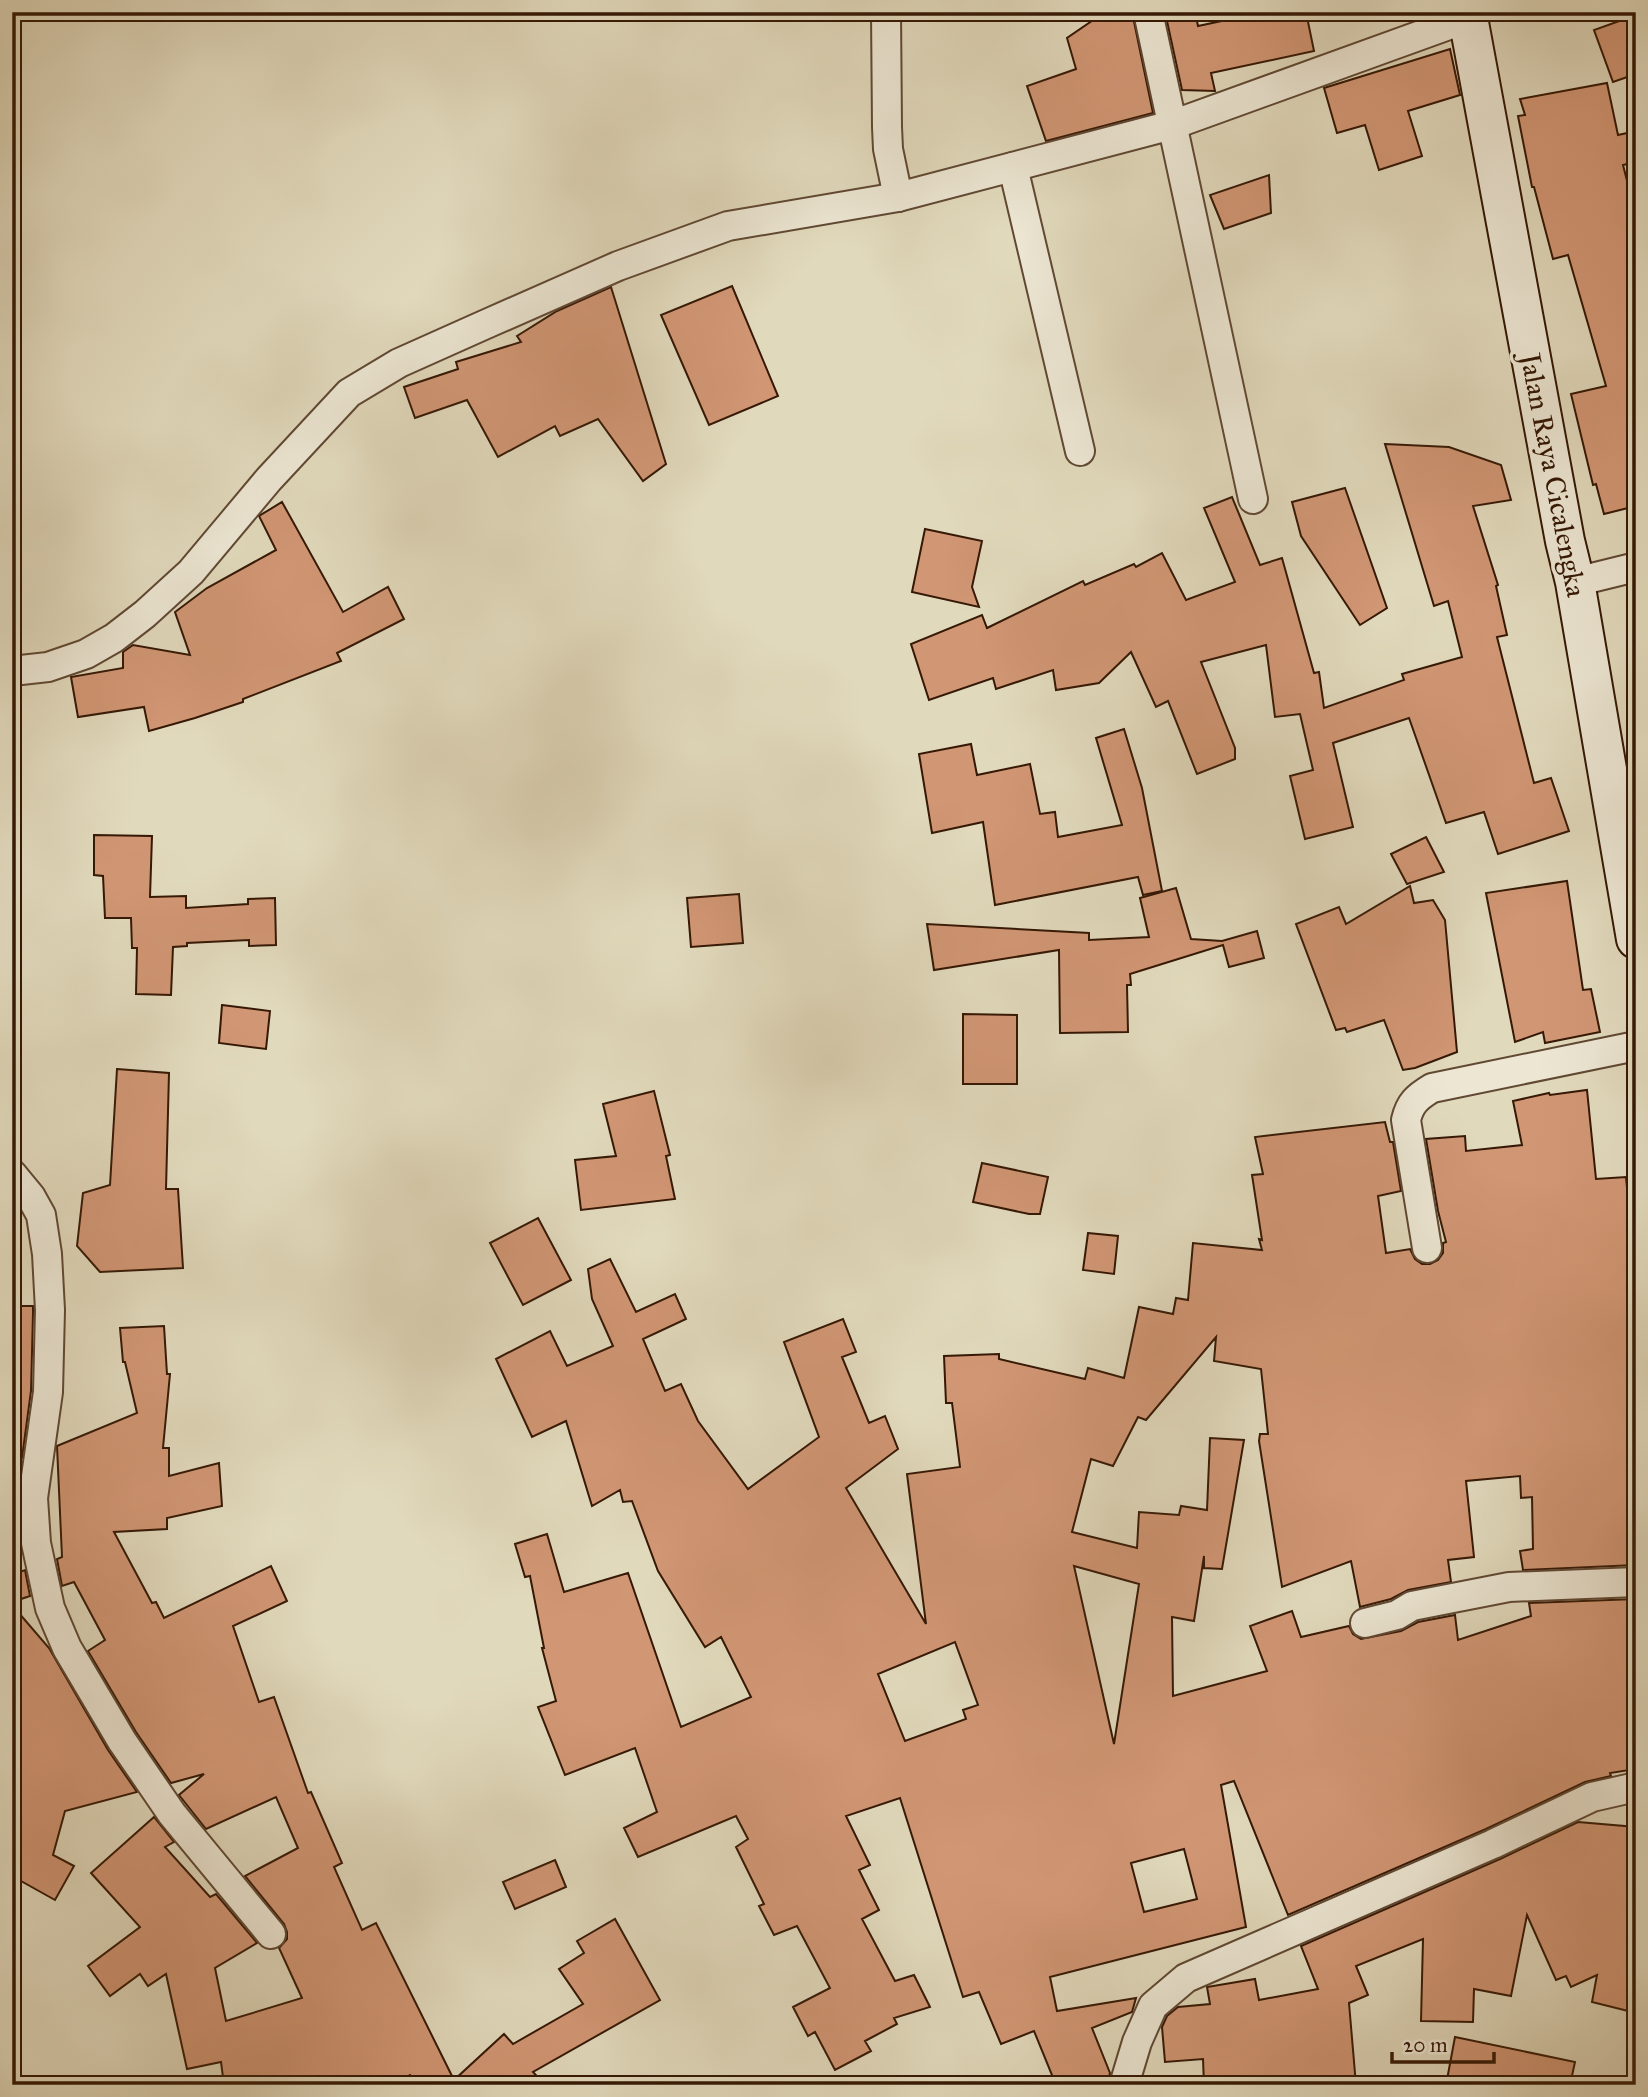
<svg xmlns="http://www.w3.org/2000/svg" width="1648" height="2097" viewBox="0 0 1648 2097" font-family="'IM FELL Great Primer',serif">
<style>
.building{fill:#d19674;stroke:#351805;stroke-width:2;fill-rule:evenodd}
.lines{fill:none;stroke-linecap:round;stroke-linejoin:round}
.minor-casing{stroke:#604833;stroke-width:32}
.secondary-casing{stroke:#351805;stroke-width:42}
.minor{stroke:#ece6d3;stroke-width:28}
.secondary{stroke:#ece6d3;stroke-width:38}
.labels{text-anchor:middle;stroke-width:7;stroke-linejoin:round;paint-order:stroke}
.street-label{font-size:28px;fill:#351805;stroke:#ece6d3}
</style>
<rect width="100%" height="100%" fill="#e1d9bc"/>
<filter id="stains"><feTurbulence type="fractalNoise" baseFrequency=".00286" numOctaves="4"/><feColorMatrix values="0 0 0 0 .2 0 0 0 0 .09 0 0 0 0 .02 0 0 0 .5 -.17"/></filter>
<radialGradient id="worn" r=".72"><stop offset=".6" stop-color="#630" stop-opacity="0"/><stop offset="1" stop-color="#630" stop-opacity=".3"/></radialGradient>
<g class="building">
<path d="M1105,12h27l21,101 -107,28 -19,-55 49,-17 -9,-31z"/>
<path d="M1165,12h30l3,14 66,-14h42l8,39 -103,22 4,18 -33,-1z"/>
<path d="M1636,15v59l-23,8 -19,-52z"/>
<path d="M1450,49l10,46 -52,16 14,45 -43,14 -14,-45 -28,8 -13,-45z"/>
<path d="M1607,83l11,52 18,-4v31l-13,3 13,51v290l-32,8 -8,-30 -3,1 -22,-91 35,-8 -38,-131 -15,4 -19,-72h-2l-14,-71 7,-1 -5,-16z"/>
<path d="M1269,175l2,38 -47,16 -14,-34z"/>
<path d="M732,286l46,110 -69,29 -48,-110z"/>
<path d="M611,287l55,177 -23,17 -45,-62 -38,17 -5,-10 -57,31 -31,-57 -52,18 -11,-31 54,-18 -2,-7 65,-20 -4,-6 40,-25z"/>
<path d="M1385,444l64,3 52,18 10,35 -38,6 25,79 -2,1 11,49 -10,2 37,146 17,-5 18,53 -71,23 -14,-42 -38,11 -37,-105 -76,25 20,84 -48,12 -15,-63 23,-6 -13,-56 -25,3 -9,-72 -65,17 34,86v11l-38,15 -29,-73 -12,6 -25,-55 -32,31 -43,7 -3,-20 -57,19 -3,-11 -64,22 -18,-56 71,-29 5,13 96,-47 2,4 49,-21 2,3 26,-14 24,47 49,-18 -31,-74 28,-11 28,68 22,-7 32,115 5,-1 5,36 80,-28 -2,-6 60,-17 -14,-56 -14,5z"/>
<path d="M1345,488l42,120 -27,17 -59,-89 -9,-34z"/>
<path d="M282,502l61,110 45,-25 16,32 -67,34 4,8 -98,38v3l-48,16 -46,13 -5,-24 -66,10 -7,-40 52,-9v-16l10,-7 57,10 -15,-43 32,-24 69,-38 -17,-34z"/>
<path d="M925,529l57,12 -10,46 7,20 -67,-15z"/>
<path d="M1124,729l18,59 20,103 -19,4 -5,-18 -143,28 -12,-83 -51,11 -13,-79 52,-10 6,31 53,-11 10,50 15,-2 3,25 64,-12 -26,-87z"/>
<path d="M94,835l58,1 -2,61 36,-1v12l62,-4v-5l27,-1 1,47 -27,1v-6l-62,3v3l-14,1 -2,48 -35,-1 1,-46h-5l-1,-30h-26l-2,-42 -9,-1z"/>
<path d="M1426,837l18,35 -37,12 -16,-30z"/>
<path d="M1567,881l16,109 8,-1 9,43 -55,11 -2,-11 -28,10 -29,-149z"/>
<path d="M1410,886l4,17 19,-3 12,20 12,132 -42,16 -12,2 -19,-50 -37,12 -2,-4 -9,2 -40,-106 43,-17 7,17z"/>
<path d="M1176,888l15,51 31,2 35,-10 7,27 -35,9 -6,-22 -93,29 1,11h-4l1,47 -68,1 -1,-83 -125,20 -7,-46 162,9v7l60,-3 -9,-39z"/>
<path d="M739,894l4,49 -52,4 -4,-49z"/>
<path d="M222,1005l48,6 -4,38 -47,-6z"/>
<path d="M963,1014l54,1v69h-54z"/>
<path d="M117,1069l52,4 -3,116h12l5,79 -83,4 -23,-26 6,-53 27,-8z"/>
<path d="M1587,1090l9,89 30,-2 3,32 7,-1v357l-113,5 -3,-19 13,-2 -1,-52 -11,1 -1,-22 -54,5 8,76 -26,3 3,22 -43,8 -17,9 -31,8 -9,-46 -69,26 -23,-146 1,-7h8l-7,-65 -47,-8 2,-24 -70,83 -8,-3 -25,49 -22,-7 -19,73 65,16 2,-36 40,3 2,-9 26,4 3,-72 34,2 -22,129 -18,-1v-12l-10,65 -22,-4 1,79 94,-25 -17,-45 42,-15 9,26 48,-11 4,8 8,5 40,-8 17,-9 37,-7 3,25 73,-24 -2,-13 107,-4v170l-26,4 1,3 -26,6 -99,47 -198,86 -54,-134 -13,4 25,142 -196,50 7,34 79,-13 -4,14 -40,16 18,45 -1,4 -19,8h-34l-22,-54 -33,13 -22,-52 -16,5 -63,-199 -54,18 24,49 -11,5 20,40 -17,9 33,62 19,-6 16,32 -36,11 3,6 -32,17 6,10 -36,19 -20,-38 -7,4 -15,-29 37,-19 -33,-62 -23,9 -15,-29 5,-2 -28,-57 12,-8 -12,-23 -98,41 -14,-29 33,-16 -22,-64 -70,27 -27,-68 18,-6 -14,-53h2l-14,-72 -5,1 -10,-33 32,-10 17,58 64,-19 53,154 70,-30 -30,-60 -16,10 -47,-76 -26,-70 -9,1 -3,-12 -28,16 -26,-85 -34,16 -36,-78 54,-28 17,35 46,-20 -21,-47 -4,-30 22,-10 26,53 39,-18 11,25 -43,20 22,52 16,-7 17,37 50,68 71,-52 -35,-95 59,-23 13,33 -14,5 27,66 16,-7 13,33 -52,39 80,136 -19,-150 53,-7 -8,-64h-6l-2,-47 55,-2v5l86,20 3,-11 36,10 15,-71 34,7 3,-16 12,2 5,-57 69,7 -3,-11 3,1 -10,-65 11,-1 -8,-37 130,-15 5,20h3l8,49 -23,5 8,57 24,-4 5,10 7,5h8l8,-4 5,-7v-10l3,-1 -8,-31 -12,-72 39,-3 1,15 56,-6 -9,-44 36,-8 1,2zM1074,1566l65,18 -25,160zM955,1642l23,63 -15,5 3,9 -61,22 -27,-67zM1184,1849l13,50 -53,13 -13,-49z"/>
<path d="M654,1091l16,64 -4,1 9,43 -94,11 -6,-50 41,-4 -13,-52z"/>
<path d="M982,1163l66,14 -8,37h-11l-56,-12z"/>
<path d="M538,1218l33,62 -48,25 -33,-62z"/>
<path d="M1088,1233l30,3 -4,38 -31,-4z"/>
<path d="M12,1306h21v7l-2,78 -9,67 -10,3z"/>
<path d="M164,1326l3,48h3l-7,74h6v28l50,-13 3,43 -55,12v11l-53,3 38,71 4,-1 8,16 107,-52 16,35 -54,25 26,76 15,-5 34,96 3,-1 31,71 -8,4 28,63 14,-7 78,157 50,-46 9,10 70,-40 -24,-35 25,-16 -7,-12 38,-22 45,81 -127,72 12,13h-130l-5,-10 -19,10h-167l-3,-23 -34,7 -21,-95 -18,12 -8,-12 -30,22 -22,-30 52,-39 -49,-54 63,-56 20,25 -9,5 45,50 6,-3 41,49 -42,25 11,53 76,-23 -23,-50 8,-9v-7l-3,-8 -39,-48 53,-28 -22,-51 -70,32 -27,-34 25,-21 -33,9 -35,-51 -48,-81 17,-11 -31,-58 -12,4 -5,-27 5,-2 -5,-111 80,-33 -12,-51h-2l-3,-34z"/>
<path d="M25,1570l5,26 -18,6v-27z"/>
<path d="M12,1605l37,43 59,102 29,42 -72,19 -12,44 21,11 -19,34 -43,-24z"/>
<path d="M1578,1822l58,5v186l-44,-11 5,-27 -26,12 -5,-11 -10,4 -29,-65 -16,81 -37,-7 -1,33 -52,-1 2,-82 -67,27 12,29 -19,8 7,82h-152l-1,-26 -38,3 -3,-35 5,-11 11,-9 32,-3 -3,-17 48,-8 4,21 59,-11 -17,-43 199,-87z"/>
<path d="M555,1860l11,27 -51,22 -12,-27z"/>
<path d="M1455,2037l120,25 -5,23h-124z"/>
</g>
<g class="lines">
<defs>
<g id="minor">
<path d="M886,12l1,115 1,22 10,48"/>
<path d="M1148,12l105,487"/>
<path d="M1013,167l67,284"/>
<path d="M1575,582l61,-15"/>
<path d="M12,671l36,-4 38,-13 28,-16 31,-24 46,-42 78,-93 80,-86 50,-30 85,-38 134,-59 110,-40 170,-29 274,-72 296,-107"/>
<path d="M12,1174l19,23 10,18 6,39 3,56 -2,82 -15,106 3,45 14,65 17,40 55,93 50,73 99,120"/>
<path d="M1427,1248l-21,-128c4,-17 11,-23 26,-32l204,-42"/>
<path d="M1365,1623l32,-8 15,-9 97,-19 127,-5"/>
<path d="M1124,2085l13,-43 16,-36 33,-28 307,-134 99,-47 44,-10"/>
</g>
<path id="secondary" d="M1467,12l98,529 10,41 61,357"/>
</defs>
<use href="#minor" class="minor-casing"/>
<use href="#secondary" class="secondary-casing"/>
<use href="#minor" class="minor"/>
<use href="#secondary" class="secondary"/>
</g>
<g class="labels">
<g class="street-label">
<text transform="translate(1554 475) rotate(79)" y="10">Jalan Raya Cicalengka</text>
</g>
</g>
<rect width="1648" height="2097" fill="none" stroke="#e1d9bc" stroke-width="42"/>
<rect x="14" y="14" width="1620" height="2069" fill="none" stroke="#351805" stroke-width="3.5"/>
<rect x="21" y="21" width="1606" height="2055" fill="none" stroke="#351805" stroke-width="2"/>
<path d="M1392 2052v10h102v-10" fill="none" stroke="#351805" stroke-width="3.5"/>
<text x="1403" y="2052" font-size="21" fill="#351805" stroke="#ece6d3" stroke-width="5" paint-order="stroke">20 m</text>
<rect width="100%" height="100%" filter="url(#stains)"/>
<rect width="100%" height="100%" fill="url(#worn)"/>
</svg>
